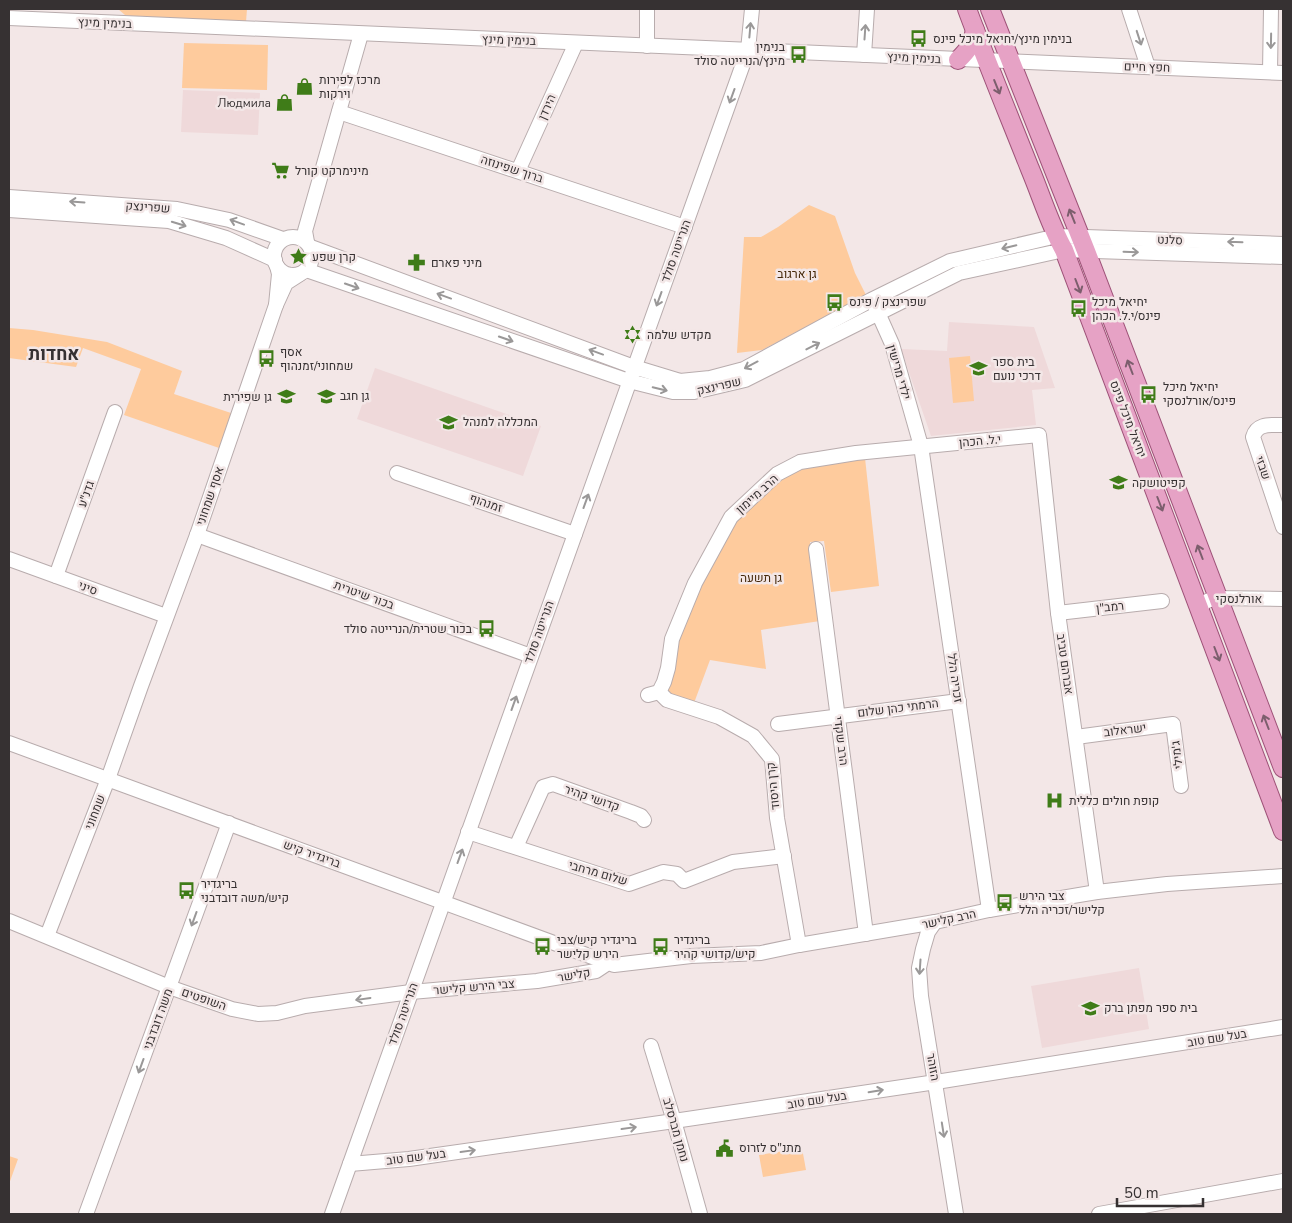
<svg xmlns="http://www.w3.org/2000/svg" width="1292" height="1223" viewBox="0 0 1292 1223" font-family="'Nunito Sans',Heebo,sans-serif">
<style>
.built{fill:#efd9da}
.green{fill:#fecb9d}
.lines{fill:none;stroke-linecap:round;stroke-linejoin:round}
.minor-casing{stroke:#b8acad;stroke-width:16}
.major-casing{stroke:#9e5278;stroke-width:20}
.minor{stroke:#fff;stroke-width:14}
.major{stroke:#e6a2c5;stroke-width:18}
.oneway{stroke:#9a9898}
.oneway2{stroke:#7c5e6d}
.labels{text-anchor:middle;stroke-width:5;stroke-linejoin:round;paint-order:stroke}
.street-label{font-size:12px;fill:#363132;stroke:#f3e7e7}
.poi-label{font-size:12px;fill:#363132;stroke:#f3e7e7;text-anchor:start}
.park-label{font-size:12px;fill:#45280a;stroke:#f3e7e7}
.district-label{font-size:18px;font-weight:bold;fill:#363132;stroke:#f3e7e7}
</style>
<rect width="100%" height="100%" fill="#f3e7e7"/>
<g class="built">
<path d="M183,90l77,3 -2,42 -77,-3z"/>
<path d="M949,322l85,5 21,61 -23,2 4,35 -105,11 -30,-87 46,2z"/>
<path d="M375,368l166,58 -18,50 -166,-57z"/>
<path d="M1139,968l10,61 -107,19 -11,-62z"/>
</g>
<g class="green">
<path d="M118,9h129l-1,13 -112,-5 -9,-2z"/>
<path d="M184,43l84,2 -1,45 -85,-2z"/>
<path d="M809,205l26,11 20,57 11,22 -104,55 -25,3 7,-116h17l17,-10z"/>
<path d="M9,328l24,2 74,12 75,29 -8,23 60,20 -12,35 -98,-34 17,-46 -58,-21 -7,19 -67,-9z"/>
<path d="M970,356l4,45 -21,2 -4,-45z"/>
<path d="M865,458l14,128 -48,6 -7,-51 -14,1 10,79 -59,9 5,39 -56,-9 -16,43 -30,-11 12,-51 22,-55 37,-67 46,-41 18,-10z"/>
<path d="M802,1148l4,22 -43,7 -4,-22z"/>
<path d="M9,1156l9,3 -9,25z"/>
</g>
<g class="lines">
<defs>
<g id="minor">
<path d="M1129,9l19,58"/>
<path d="M9,18l1274,55"/>
<path d="M647,46v-37"/>
<path d="M864,55l3,-46"/>
<path d="M1270,72l1,-63"/>
<path d="M339,112l346,115"/>
<path d="M518,171l58,-128"/>
<path d="M9,197l168,12 52,11 54,19"/>
<path d="M9,210l160,11 57,17 49,22"/>
<circle cx="293" cy="256" r="19"/>
<path d="M307,242l-2,-11 56,-197"/>
<path d="M311,247l323,120 46,14 30,-3 34,-9 127,-69 79,-39 107,-25 226,8"/>
<path d="M277,266l2,8 -3,31 10,-22 14,-9"/>
<path d="M306,270l323,111 44,11h21l51,-12 214,-107 105,-23 219,7"/>
<path d="M875,306l17,38 29,102 68,464"/>
<path d="M1283,425c-13,0 -26,-2 -30,12l30,90"/>
<path d="M397,473l178,61"/>
<path d="M197,535l334,121"/>
<path d="M816,549l50,385"/>
<path d="M9,559l157,57"/>
<path d="M56,576l59,-164"/>
<path d="M1200,609l5,-7 9,-4 69,1"/>
<path d="M1058,613l104,-12"/>
<path d="M659,692l8,8 52,17 34,19 19,23 5,59 22,127"/>
<path d="M648,695l11,-3 5,-10 4,-14 4,-29 23,-56 36,-66 46,-43 23,-12 56,-9 183,-18 19,178 39,279"/>
<path d="M778,724l181,-23"/>
<path d="M1076,737l97,-13 8,62"/>
<path d="M9,743l605,222 77,-9 70,-3 38,-8 136,-23 54,-12 108,-18 70,-8 116,-8"/>
<path d="M468,832l161,52 34,-12 14,2 7,7 49,-19 51,-6"/>
<path d="M516,847l27,-60 10,-3 78,28 10,4 3,4"/>
<path d="M9,921l160,66 63,22 26,5 19,-1 28,-7 106,-14 126,-11 59,-10 12,-8"/>
<path d="M935,922l-7,10 -5,17 -4,19 2,28 35,218"/>
<path d="M47,936l61,-157 33,-93 56,-151 79,-230"/>
<path d="M651,1046l23,75 26,93"/>
<path d="M350,1164l59,-5 265,-38 262,-39 347,-55"/>
<path d="M86,1214l143,-391"/>
<path d="M332,1214l416,-1164 4,-41"/>
<path d="M1099,1214l184,-33"/>
</g>
<g id="major">
<path d="M967,9c20,54 42,107 63,160 11,26 20,56 34,81l219,581"/>
<path d="M990,9l96,242 197,517"/>
<path d="M958,60c11,-11 14,-15 17,-30"/>
</g>
</defs>
<use href="#minor" class="minor-casing"/>
<use href="#major" class="major-casing"/>
<use href="#minor" class="minor"/>
<use href="#major" class="major"/>
</g>
<defs><path id="oneway-shaft" d="M-6 0H5M1.5-3L5.5 0L1.5 3" fill="none" stroke-width="1.6" stroke-linecap="round" stroke-linejoin="round" transform="scale(1.25)"/></defs>
<g class="oneway">
<use href="#oneway-shaft" transform="translate(750 30) rotate(-85)"/>
<use href="#oneway-shaft" transform="translate(865 32) rotate(-86)"/>
<use href="#oneway-shaft" transform="translate(1139 38) rotate(72)"/>
<use href="#oneway-shaft" transform="translate(1271 41) rotate(91)"/>
<use href="#oneway-shaft" transform="translate(732 96) rotate(110)"/>
<use href="#oneway-shaft" transform="translate(77 202) rotate(-176)"/>
<use href="#oneway-shaft" transform="translate(237 222) rotate(-160)"/>
<use href="#oneway-shaft" transform="translate(179 224) rotate(17)"/>
<use href="#oneway-shaft" transform="translate(1235 242) rotate(-178)"/>
<use href="#oneway-shaft" transform="translate(1009 247) rotate(167)"/>
<use href="#oneway-shaft" transform="translate(1131 252) rotate(2)"/>
<use href="#oneway-shaft" transform="translate(352 286) rotate(19)"/>
<use href="#oneway-shaft" transform="translate(444 296) rotate(-160)"/>
<use href="#oneway-shaft" transform="translate(659 299) rotate(110)"/>
<use href="#oneway-shaft" transform="translate(506 339) rotate(19)"/>
<use href="#oneway-shaft" transform="translate(813 346) rotate(-27)"/>
<use href="#oneway-shaft" transform="translate(596 352) rotate(-160)"/>
<use href="#oneway-shaft" transform="translate(751 365) rotate(152)"/>
<use href="#oneway-shaft" transform="translate(660 389) rotate(13)"/>
<use href="#oneway-shaft" transform="translate(586 501) rotate(-70)"/>
<use href="#oneway-shaft" transform="translate(514 703) rotate(-70)"/>
<use href="#oneway-shaft" transform="translate(460 856) rotate(-70)"/>
<use href="#oneway-shaft" transform="translate(194 919) rotate(110)"/>
<use href="#oneway-shaft" transform="translate(920 967) rotate(94)"/>
<use href="#oneway-shaft" transform="translate(363 999) rotate(172)"/>
<use href="#oneway-shaft" transform="translate(141 1066) rotate(110)"/>
<use href="#oneway-shaft" transform="translate(876 1091) rotate(-9)"/>
<use href="#oneway-shaft" transform="translate(629 1128) rotate(-8)"/>
<use href="#oneway-shaft" transform="translate(943 1130) rotate(81)"/>
<use href="#oneway-shaft" transform="translate(468 1151) rotate(-8)"/>
</g>
<g class="oneway2">
<use href="#oneway-shaft" transform="translate(997 87) rotate(68)"/>
<use href="#oneway-shaft" transform="translate(1072 216) rotate(-112)"/>
<use href="#oneway-shaft" transform="translate(1078 286) rotate(69)"/>
<use href="#oneway-shaft" transform="translate(1130 367) rotate(-111)"/>
<use href="#oneway-shaft" transform="translate(1160 504) rotate(69)"/>
<use href="#oneway-shaft" transform="translate(1200 552) rotate(-111)"/>
<use href="#oneway-shaft" transform="translate(1217 654) rotate(69)"/>
<use href="#oneway-shaft" transform="translate(1266 722) rotate(-111)"/>
</g>
<defs>
<symbol id="bus-bare" viewBox="-9 -9 18 18"><path d="M-5-6H5V4H4V6H2V4H-2V6H-4V4H-5ZM-3.5-4V0h7V-4ZM-3.5 1.2v1.5H-2V1.2ZM2 1.2v1.5H3.5V1.2Z" fill="#3f7c18" stroke="#f3e7e7" stroke-width="2.5" paint-order="stroke"/></symbol>
<symbol id="shop-bare" viewBox="-9 -9 18 18"><path d="M-5-2.5h2.3a2.7 3.5 0 0 1 5.4 0H5L5.5 6h-11ZM-1.5-2.5h3a1.5 2.3 0 0 0-3 0Z" fill="#3f7c18" stroke="#f3e7e7" stroke-width="2.5" paint-order="stroke"/></symbol>
<symbol id="supermarket-bare" viewBox="-9 -9 18 18"><path d="M-6-5.5h2.5l.6 2H6L4.5 2H-2.5L-4.4-4H-6ZM-1.5 3.2a1.3 1.3 0 1 0 .1 0ZM3 3.2a1.3 1.3 0 1 0 .1 0Z" fill="#3f7c18" stroke="#f3e7e7" stroke-width="2.5" paint-order="stroke"/></symbol>
<symbol id="sight-bare" viewBox="-9 -9 18 18"><path d="M0-6L1.8-2.2L6-1.7L2.9 1.2L3.7 5.4L0 3.3L-3.7 5.4L-2.9 1.2L-6-1.7L-1.8-2.2Z" fill="#3f7c18" stroke="#f3e7e7" stroke-width="2.5" paint-order="stroke"/></symbol>
<symbol id="pharmacy-bare" viewBox="-9 -9 18 18"><path d="M-2-6h4v4h4v4h-4v4h-4v-4h-4v-4h4Z" fill="#3f7c18" stroke="#f3e7e7" stroke-width="2.5" paint-order="stroke"/></symbol>
<symbol id="synagogue-bare" viewBox="-9 -9 18 18"><path d="M0-6.5L5.6 3.2H-5.6ZM0 6.5L5.6-3.2H-5.6Z" fill="#3f7c18" stroke="#f3e7e7" stroke-width="2.5" paint-order="stroke"/></symbol>
<symbol id="school-bare" viewBox="-9 -9 18 18"><path d="M0-5L7-2L0 1L-7-2ZM-4 1L0 2.5L4 1V4Q0 6-4 4Z" fill="#3f7c18" stroke="#f3e7e7" stroke-width="2.5" paint-order="stroke"/></symbol>
<symbol id="university-bare" viewBox="-9 -9 18 18"><path d="M0-5L7-2L0 1L-7-2ZM-4 1L0 2.5L4 1V4Q0 6-4 4Z" fill="#3f7c18" stroke="#f3e7e7" stroke-width="2.5" paint-order="stroke"/></symbol>
<symbol id="hospital-bare" viewBox="-9 -9 18 18"><path d="M-5-5h3v3.5h4V-5h3V5h-3V1.5h-4V5h-3Z" fill="#3f7c18" stroke="#f3e7e7" stroke-width="2.5" paint-order="stroke"/></symbol>
<symbol id="civic-bare" viewBox="-9 -9 18 18"><path d="M-.6-6.5H3V-4.5H.6V-3L4-1V1h2V6H-6V1h2V-1L-.6-3ZM-1.2 2.5V6h2.4V2.5Z" fill="#3f7c18" stroke="#f3e7e7" stroke-width="2.5" paint-order="stroke"/></symbol>
</defs>
<g fill-rule="evenodd">
<use href="#bus-bare" x="906" y="26" width="25" height="25"/>
<use href="#bus-bare" x="786" y="42" width="25" height="25"/>
<use href="#shop-bare" x="292" y="74" width="25" height="25"/>
<use href="#shop-bare" x="272" y="90" width="25" height="25"/>
<use href="#supermarket-bare" x="268" y="158" width="25" height="25"/>
<use href="#sight-bare" x="286" y="244" width="25" height="25"/>
<use href="#pharmacy-bare" x="404" y="250" width="25" height="25"/>
<use href="#bus-bare" x="822" y="290" width="25" height="25"/>
<use href="#bus-bare" x="1066" y="296" width="25" height="25"/>
<use href="#synagogue-bare" x="620" y="322" width="25" height="25"/>
<use href="#bus-bare" x="254" y="346" width="25" height="25"/>
<use href="#school-bare" x="966" y="356" width="25" height="25"/>
<use href="#bus-bare" x="1136" y="382" width="25" height="25"/>
<use href="#school-bare" x="314" y="384" width="25" height="25"/>
<use href="#school-bare" x="274" y="384" width="25" height="25"/>
<use href="#university-bare" x="436" y="410" width="25" height="25"/>
<use href="#school-bare" x="1106" y="470" width="25" height="25"/>
<use href="#bus-bare" x="474" y="616" width="25" height="25"/>
<use href="#hospital-bare" x="1042" y="788" width="25" height="25"/>
<use href="#bus-bare" x="174" y="878" width="25" height="25"/>
<use href="#bus-bare" x="992" y="890" width="25" height="25"/>
<use href="#bus-bare" x="530" y="934" width="25" height="25"/>
<use href="#bus-bare" x="648" y="934" width="25" height="25"/>
<use href="#school-bare" x="1078" y="996" width="25" height="25"/>
<use href="#civic-bare" x="712" y="1136" width="25" height="25"/>
</g>
<g class="labels">
<g class="street-label">
<text transform="translate(105 23) rotate(2)" y="4">בנימין מינץ</text>
<text transform="translate(509 40) rotate(2)" y="4">בנימין מינץ</text>
<text transform="translate(914 58) rotate(3)" y="4">בנימין מינץ</text>
<text transform="translate(1147 67) rotate(2)" y="4">חפץ חיים</text>
<text transform="translate(547 107) rotate(-66)" y="4">הירדן</text>
<text transform="translate(512 169) rotate(18)" y="4">ברוך שפינוזה</text>
<text transform="translate(148 207) rotate(4)" y="4">שפרינצק</text>
<text transform="translate(1170 240) rotate(2)" y="4">סלנט</text>
<text transform="translate(676 251) rotate(-70)" y="4">הנרייטה סולד</text>
<text transform="translate(899 372) rotate(74)" y="4">ילדי מרישין</text>
<text transform="translate(719 386) rotate(-13)" y="4">שפרינצק</text>
<text transform="translate(1128 419) rotate(69)" y="4">יחיאל מיכל פינס</text>
<text transform="translate(980 441) rotate(-5)" y="4">י.ל. הכהן</text>
<text transform="translate(1263 468) rotate(71)" y="4">שבזי</text>
<text transform="translate(86 494) rotate(-70)" y="4">גדנ"ע</text>
<text transform="translate(757 494) rotate(-42)" y="4">הרב מיימון</text>
<text transform="translate(210 496) rotate(-71)" y="4">אסף שמחוני</text>
<text transform="translate(486 503) rotate(19)" y="4">זמנהוף</text>
<text transform="translate(88 588) rotate(20)" y="4">סיני</text>
<text transform="translate(364 595) rotate(20)" y="4">בכור שיטרית</text>
<text x="1239" y="603">אורלנסקי</text>
<text transform="translate(1110 607) rotate(-6)" y="4">רמב"ן</text>
<text transform="translate(539 632) rotate(-70)" y="4">הנרייטה סולד</text>
<text transform="translate(1065 664) rotate(82)" y="4">אברהם טביב</text>
<text transform="translate(955 678) rotate(82)" y="4">זכריה הלל</text>
<text transform="translate(898 708) rotate(-7)" y="4">הרמתי כהן שלום</text>
<text transform="translate(1125 730) rotate(-7)" y="4">ישראלוב</text>
<text transform="translate(841 741) rotate(83)" y="4">הרב שקדי</text>
<text transform="translate(1177 755) rotate(-97)" y="4">ג'מילי</text>
<text transform="translate(773 786) rotate(-96)" y="4">קרן היסוד</text>
<text transform="translate(592 798) rotate(19)" y="4">קדושי קהיר</text>
<text transform="translate(95 812) rotate(-69)" y="4">שמחוני</text>
<text transform="translate(312 854) rotate(20)" y="4">בריגדיר קיש</text>
<text transform="translate(598 873) rotate(16)" y="4">שלום מרחבי</text>
<text transform="translate(949 919) rotate(-12)" y="4">הרב קלישר</text>
<text transform="translate(574 975) rotate(-10)" y="4">קלישר</text>
<text transform="translate(474 987) rotate(-5)" y="4">צבי הירש קלישר</text>
<text transform="translate(204 999) rotate(19)" y="4">השופטים</text>
<text transform="translate(403 1014) rotate(-70)" y="4">הנרייטה סולד</text>
<text transform="translate(158 1019) rotate(-70)" y="4">משה דובדבני</text>
<text transform="translate(1217 1038) rotate(-9)" y="4">בעל שם טוב</text>
<text transform="translate(933 1067) rotate(80)" y="4">הזוהר</text>
<text transform="translate(817 1100) rotate(-9)" y="4">בעל שם טוב</text>
<text transform="translate(676 1130) rotate(74)" y="4">נחמן מברסלב</text>
<text transform="translate(416 1157) rotate(-7)" y="4">בעל שם טוב</text>
</g>
<g class="poi-label">
<text x="933" y="43">בנימין מינץ/יחיאל מיכל פינס</text>
<text x="785" y="51" text-anchor="end">בנימין<tspan x="785" dy="14">מינץ/הנרייטה סולד</tspan></text>
<text x="319" y="84">מרכז לפירות<tspan x="319" dy="14">וירקות</tspan></text>
<text x="271" y="107" text-anchor="end">Людмила</text>
<text x="295" y="175">מינימרקט קורל</text>
<text x="312" y="261">קרן שפע</text>
<text x="431" y="267">מיני פארם</text>
<text x="849" y="306">שפרינצק / פינס</text>
<text x="1092" y="306">יחיאל מיכל<tspan x="1092" dy="14">פינס/י.ל. הכהן</tspan></text>
<text x="647" y="339">מקדש שלמה</text>
<text x="280" y="356">אסף<tspan x="280" dy="14">שמחוני/זמנהוף</tspan></text>
<text x="993" y="366">בית ספר<tspan x="993" dy="14">דרכי נועם</tspan></text>
<text x="1163" y="391">יחיאל מיכל<tspan x="1163" dy="14">פינס/אורלנסקי</tspan></text>
<text x="340" y="400">גן חגב</text>
<text x="272" y="401" text-anchor="end">גן שפירית</text>
<text x="463" y="426">המכללה למנהל</text>
<text x="1132" y="487">קפיטושקה</text>
<text x="472" y="633" text-anchor="end">בכור שטרית/הנרייטה סולד</text>
<text x="1069" y="805">קופת חולים כללית</text>
<text x="201" y="888">בריגדיר<tspan x="201" dy="14">קיש/משה דובדבני</tspan></text>
<text x="1019" y="900">צבי הירש<tspan x="1019" dy="14">קלישר/זכריה הלל</tspan></text>
<text x="557" y="944">בריגדיר קיש/צבי<tspan x="557" dy="14">הירש קלישר</tspan></text>
<text x="674" y="944">בריגדיר<tspan x="674" dy="14">קיש/קדושי קהיר</tspan></text>
<text x="1104" y="1012">בית ספר מפתן ברק</text>
<text x="739" y="1152">מתנ"ס לזרוס</text>
</g>
<g class="park-label">
<text x="797" y="278">גן ארגוב</text>
<text x="761" y="582">גן תשעה</text>
</g>
<g class="district-label">
<text x="54" y="360">אחדות</text>
</g>
</g>
<rect width="1292" height="1223" fill="none" stroke="#363132" stroke-width="20"/>
<path d="M1117 1198v8h86v-8" fill="none" stroke="#363132" stroke-width="2.5"/>
<text x="1124" y="1198" font-size="15" fill="#363132" stroke="#f3e7e7" stroke-width="4" paint-order="stroke">50 m</text>
</svg>
